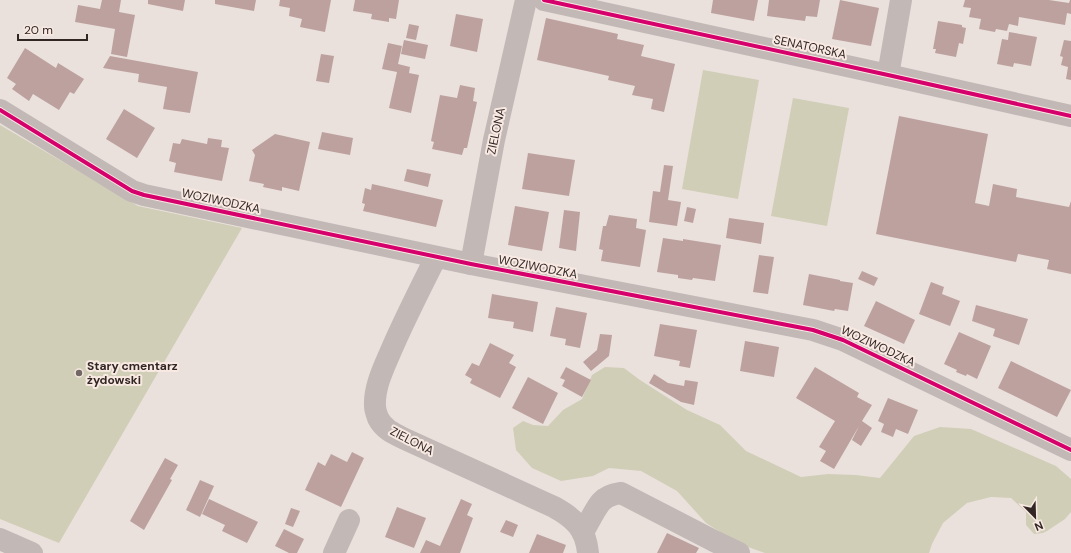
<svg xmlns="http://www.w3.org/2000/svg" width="1071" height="553" viewBox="0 0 1071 553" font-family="'DM Sans',sans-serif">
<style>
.green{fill:#d0ceb7}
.building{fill:#bda19f}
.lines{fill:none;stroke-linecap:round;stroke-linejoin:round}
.minor{stroke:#c2b8b6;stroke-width:22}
.cycleway-casing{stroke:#f8e9e2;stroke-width:6}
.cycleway{stroke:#d6006c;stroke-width:4}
.poi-dot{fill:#726765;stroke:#f8e9e2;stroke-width:1.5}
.labels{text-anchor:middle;stroke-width:4;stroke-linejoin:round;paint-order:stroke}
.street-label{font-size:12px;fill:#322625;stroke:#f8e9e2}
.poi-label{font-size:12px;font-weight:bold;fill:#322625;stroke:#f8e9e2;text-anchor:start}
</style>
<rect width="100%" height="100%" fill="#eae1dd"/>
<g class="green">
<path d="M703,70l56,10 -21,119 -56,-10z"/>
<path d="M793,98l56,10 -22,118 -56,-10z"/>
<path d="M0,125l138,81 104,22 -183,315 -59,-24z"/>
<path d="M605,367l19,1 16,12 47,30 33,15 26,26 55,26 27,-3 28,1 24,3 34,-42 26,-9 31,2 85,37 15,13v33l-6,7 -18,12 -4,2 -9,1 -8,-9v-13l-15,-14 -20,-1 -24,6 -24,20 -11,21 -3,9h-164l-28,-10 -31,-20 -29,-32 -36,-20 -32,-3 -16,8 -32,5 -29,-13 -16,-18 -3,-22 10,-7 10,4 15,1 15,-16 19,-11 10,-24z"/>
</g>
<g class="building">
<path d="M102,0h19l-2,12 16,3 -8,42 -16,-3 4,-25 -40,-7 3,-17 22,4z"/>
<path d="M148,0h37l-2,11 -35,-7z"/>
<path d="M215,0h41l-2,11 -39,-7z"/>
<path d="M280,0h51l-6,32 -25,-5 2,-8 -13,-3 1,-8 -11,-2z"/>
<path d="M355,0h44l-3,19 -7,-1v4l-18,-3 1,-5 -19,-3z"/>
<path d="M713,0h45l-4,21 -43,-8z"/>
<path d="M769,0h51l-3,17 -11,-1 -1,5 -38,-5z"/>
<path d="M840,0l39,8 -8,38 -39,-7z"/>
<path d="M965,0h84l20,3 1,-3h1v14l-4,-1 -2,12 -46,-8 -1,9 -9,-2 -2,7 -11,-2 -1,3 -16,-3 2,-10 -12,-2 2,-9 -8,-1z"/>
<path d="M456,14l27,5 -6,33 -27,-6z"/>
<path d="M546,18l72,16 -1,5 27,6 -3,11 34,8 -11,48 -13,-3 2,-10 -21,-4 3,-9 -27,-6 1,-4 -72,-16z"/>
<path d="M938,21l24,4v2l4,1 -3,16 -4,-1 -3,14 -21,-4 1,-4h-3z"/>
<path d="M409,24l10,2 -3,14 -10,-2z"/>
<path d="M1009,32l28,5 -6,29 -17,-3 -1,4 -16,-3 5,-25 6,1z"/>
<path d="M404,40l24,5 -3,14 -24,-5z"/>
<path d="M1064,40l7,1v39l-5,-1 2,-12 -7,-2 2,-8 -3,-1z"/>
<path d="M388,43l14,3 -4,18 12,3 -1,6 10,2 -8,38 -22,-5 8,-36 -15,-3z"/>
<path d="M25,48l31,20 2,-5 26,16 -10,15 -4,-2 -11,18 -26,-16 -4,7 -17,-12 4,-5 -9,-6z"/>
<path d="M321,54l13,2 -5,27 -13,-2z"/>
<path d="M110,56l88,16 -8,41 -27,-4 4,-22 -29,-5 1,-8 -36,-6z"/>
<path d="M460,85l15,3 -2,13 4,1 -10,46h-3l-2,7 -30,-6 2,-7 -3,-1 9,-46 17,3z"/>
<path d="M124,109l31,19 -18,30 -31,-19z"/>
<path d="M899,116l89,18 -13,69 14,3 4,-22 24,5 -1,8 53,10 2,-6v73l-24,-5 2,-9 -31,-6 -2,8 -140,-28z"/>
<path d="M322,132l31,6 -3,17 -32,-6z"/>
<path d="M275,134l35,8 -11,49 -17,-4v4l-19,-4 1,-3 -15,-3 6,-26 -3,-5z"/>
<path d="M208,138l14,2 -1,7 8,1 -7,33 -48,-9 2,-9 -7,-2 4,-18 7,1 2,-5 25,5z"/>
<path d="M528,153l47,7 -6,36 -47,-7z"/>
<path d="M664,165l9,1 -5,34 13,2 -4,24 -28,-4 4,-31 7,1z"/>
<path d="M407,169l24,5 -3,13 -24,-6z"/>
<path d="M372,184l71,16 -7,27 -73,-16 2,-7 -3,-1 3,-15 6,2z"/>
<path d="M515,206l34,6 -7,39 -34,-6z"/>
<path d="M687,207l9,2 -3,14 -9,-2z"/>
<path d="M564,210l16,2 -4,39 -17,-3z"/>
<path d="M609,215l28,4 -1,9 10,2 -6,37 -39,-6 2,-11 -4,-1 4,-23h3z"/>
<path d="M729,218l35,5 -3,21 -35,-6z"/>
<path d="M663,238l20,3v-2l38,6 -6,36 -22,-3 -1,2 -14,-2v-3l-21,-3z"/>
<path d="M759,255l15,2 -6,37 -15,-2z"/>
<path d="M862,271l16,7 -4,8 -16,-7z"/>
<path d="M809,274l31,6v1l13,2 -5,28 -13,-2 -1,2 -31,-6z"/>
<path d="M931,282l13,5 -2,7 18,7 -10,25 -31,-12z"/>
<path d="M492,294l46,8 -5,30 -20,-4 1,-6 -26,-4z"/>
<path d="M876,301l39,19 -11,24 -40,-18z"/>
<path d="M976,305l52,14 -9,26 -26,-9 2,-7 -23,-8z"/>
<path d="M556,307l31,6 -7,35 -15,-3 1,-6 -16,-3z"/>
<path d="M660,324l37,6 -7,38 -11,-2 1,-5 -26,-5z"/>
<path d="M959,332l32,14 -14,33 -10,-5 -1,2 -10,-4 1,-2 -13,-6z"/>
<path d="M600,334l12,1 -3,21 -18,15 -8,-9 14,-12z"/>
<path d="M745,341l34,6 -5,30 -34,-6z"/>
<path d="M490,343l24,12 -5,8 7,4 -16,31 -30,-15 2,-4 -7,-4 7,-12 7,3z"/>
<path d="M1011,361l60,29 -14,27 -59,-29z"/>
<path d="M566,367l25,13 -9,17 -20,-11 3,-6 -5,-2z"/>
<path d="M815,367l44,26 -2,4 15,8 -10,16 10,7 -11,18 -9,-6 7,-14 -25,43 -14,-8 6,-10 -7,-4 16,-26 -39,-23z"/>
<path d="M654,374l14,9 16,3 1,-6 13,2 -4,23 -13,-3 -32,-19z"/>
<path d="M528,377l30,16 -15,31 -31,-16z"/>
<path d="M888,398l30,12 -10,24 -12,-5 -3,8 -12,-5 3,-8 -6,-3z"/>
<path d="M352,452l12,6 -23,49 -36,-17 13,-28 7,4 6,-12 16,8z"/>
<path d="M165,458l13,7 -8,14 2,1 -28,50 -14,-9z"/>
<path d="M200,480l14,6 -14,31 -14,-7z"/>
<path d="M209,499l49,23 -11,21 -25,-12 3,-6 -23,-11z"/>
<path d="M461,499l11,5 -5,11 6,3 -13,35h-40l6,-13 14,6z"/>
<path d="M397,507l29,11 -12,30 -29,-11z"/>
<path d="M291,508l9,3 -7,16 -8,-3z"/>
<path d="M506,520l12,5 -5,12 -13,-5z"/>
<path d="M284,529l20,10 -7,14h-8l-14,-7z"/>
<path d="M667,533l32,15 -3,5h-39z"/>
<path d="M537,534l29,11 -3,8h-34z"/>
</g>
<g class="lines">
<g class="minor">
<path d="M544,0l344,75 183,41"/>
<path d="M888,75l13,-75"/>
<path d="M0,110l132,81 12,4 327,69 342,66 30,10 228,110"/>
<path d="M436,257c-16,32 -32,63 -46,96 -7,16 -16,35 -15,53 0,4 2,9 3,12 6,12 17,16 29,22l147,67c20,11 32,22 34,46"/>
<path d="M471,264l23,-124 32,-140"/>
<path d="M583,532c5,-8 12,-23 18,-30 5,-6 13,-8 20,-9l93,48 25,12"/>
<path d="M0,539l32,14"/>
<path d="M334,553l15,-33"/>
</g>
<defs>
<g id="cycleway">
<path d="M544,0l344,75 183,41"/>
<path d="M0,110l132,81 12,4 327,69 342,66 30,10 228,110"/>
</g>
</defs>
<use href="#cycleway" class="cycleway-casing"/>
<use href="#cycleway" class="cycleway"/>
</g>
<circle class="poi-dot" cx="79" cy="373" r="4"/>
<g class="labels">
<g class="street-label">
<text transform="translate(810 47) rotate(12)" y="4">SENATORSKA</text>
<text transform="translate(496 131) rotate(-78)" y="4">ZIELONA</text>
<text transform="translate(221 201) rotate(12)" y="4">WOZIWODZKA</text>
<text transform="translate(538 267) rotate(11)" y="4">WOZIWODZKA</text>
<text transform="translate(878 346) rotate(25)" y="4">WOZIWODZKA</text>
<text transform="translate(412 441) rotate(27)" y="4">ZIELONA</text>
</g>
<g class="poi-label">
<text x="87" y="370">Stary cmentarz<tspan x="87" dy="14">żydowski</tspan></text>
</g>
</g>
<g transform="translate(1035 517) rotate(157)" stroke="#f8e9e2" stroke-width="3" paint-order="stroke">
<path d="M0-3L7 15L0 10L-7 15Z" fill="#322625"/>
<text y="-6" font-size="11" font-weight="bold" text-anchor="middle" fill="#322625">N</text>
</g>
<path d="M18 34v6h69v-6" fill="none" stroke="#322625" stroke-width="2"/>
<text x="24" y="34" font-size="12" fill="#322625" stroke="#f8e9e2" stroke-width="3" paint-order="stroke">20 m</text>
</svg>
